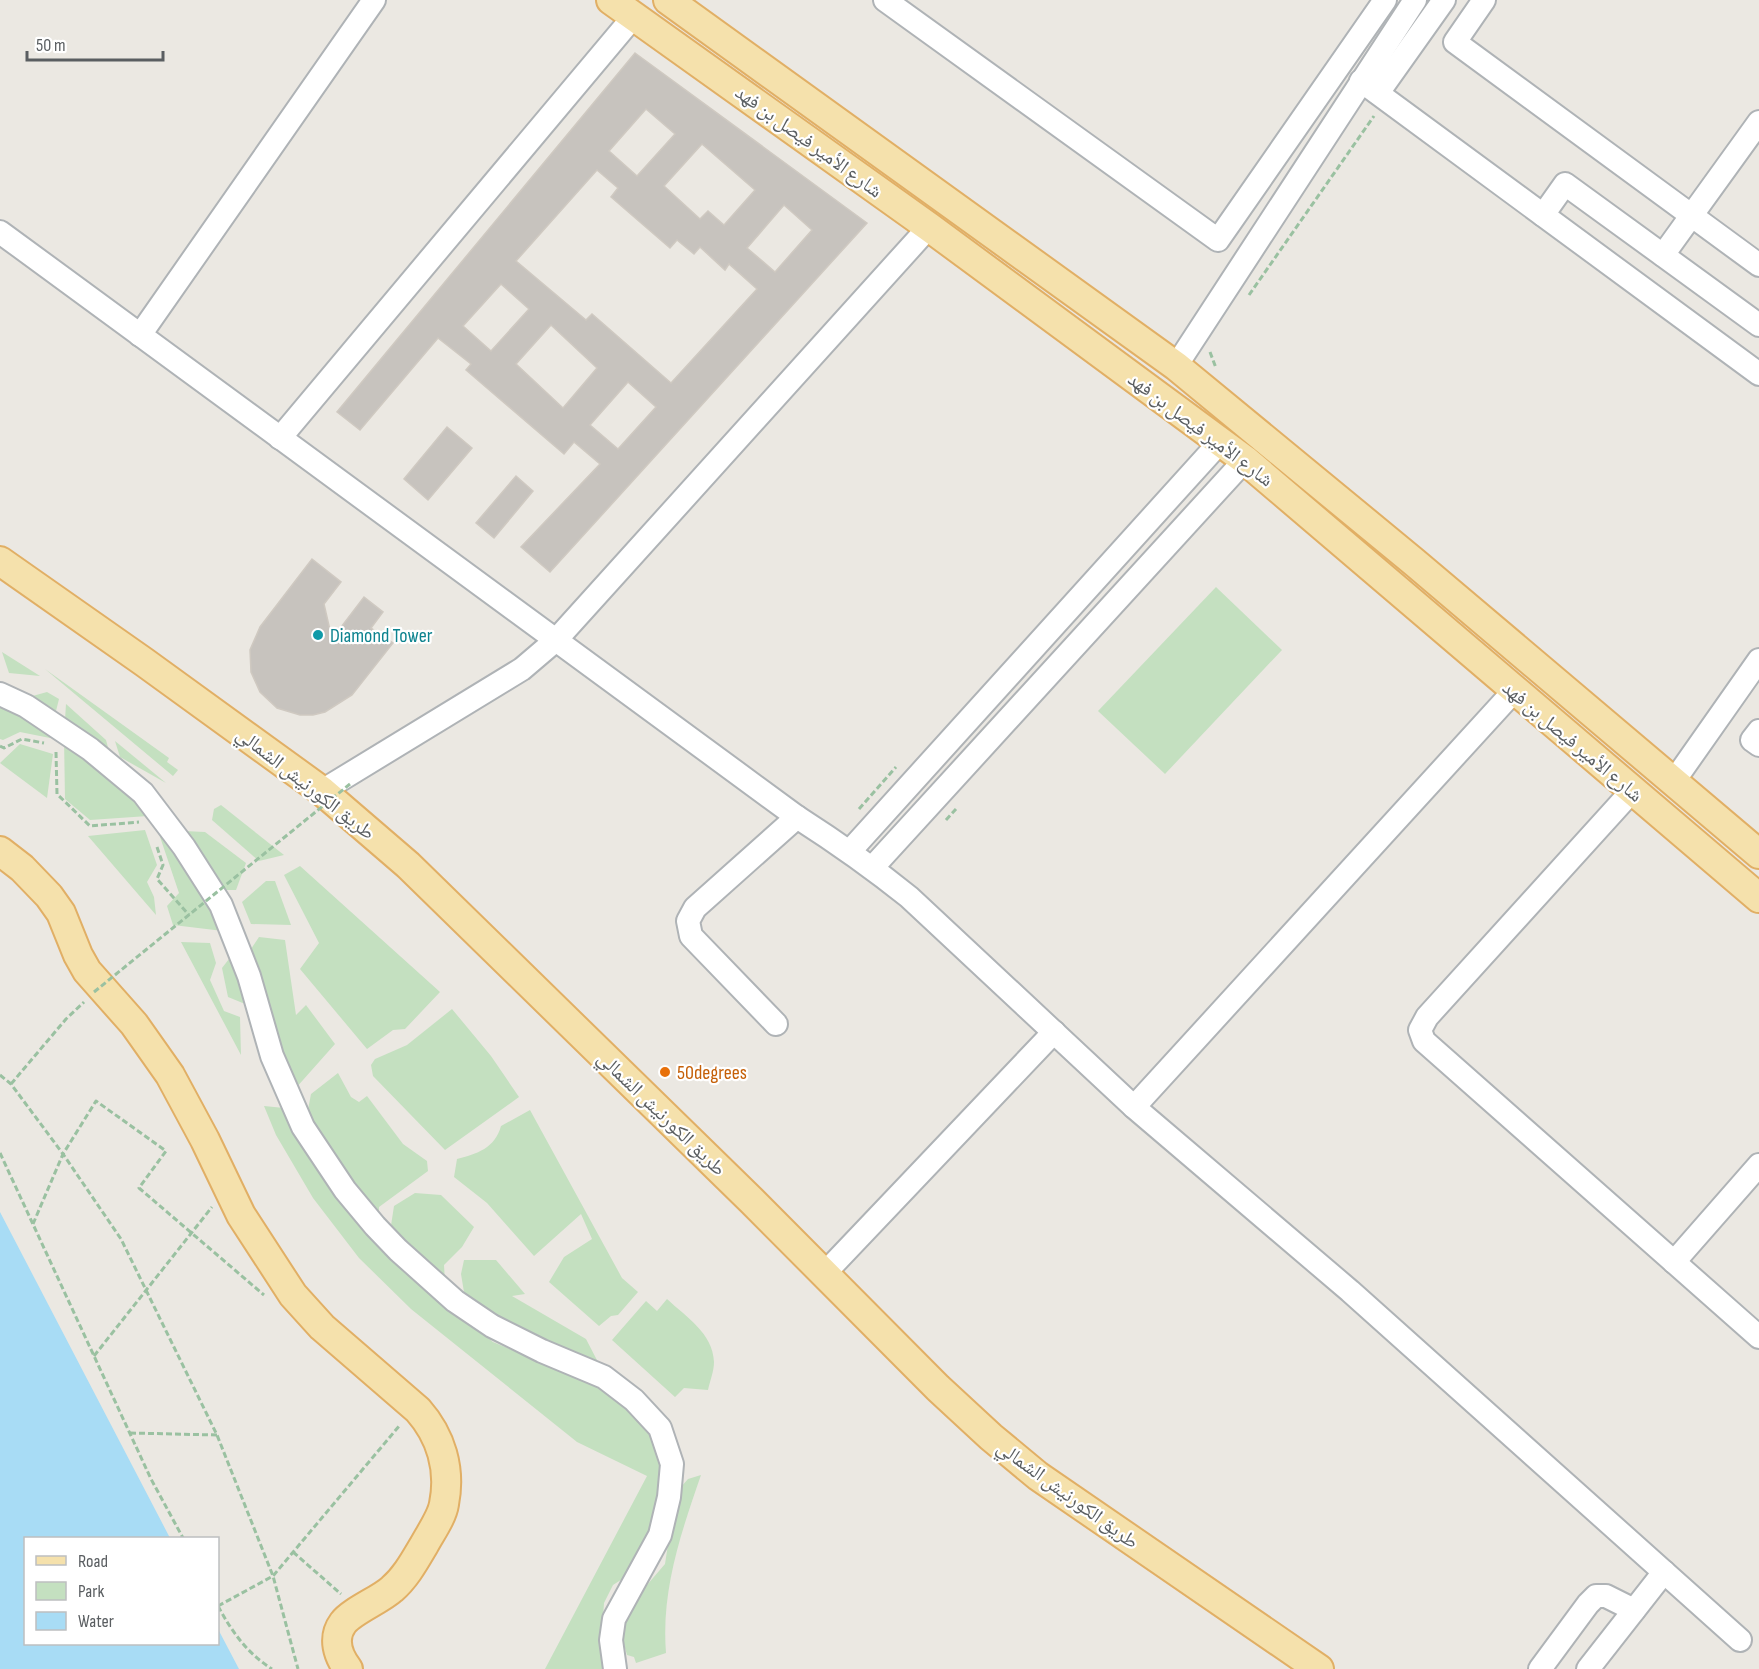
<svg xmlns="http://www.w3.org/2000/svg" width="1759" height="1669" viewBox="0 0 1759 1669" font-family="'Sofia Sans Condensed','Noto Naskh Arabic',sans-serif">
<style>
.green{fill:#c4e0c0}
.water{fill:#a8dcf5}
.building{fill:#c7c3be;stroke:#cfc9c1;stroke-width:1.5;fill-rule:evenodd}
.lines{fill:none;stroke-linecap:round;stroke-linejoin:round}
.minor-casing{stroke:#afb3b6;stroke-width:26}
.major-casing{stroke:#e1af65;stroke-width:32}
.path{stroke:#9ac1a1;stroke-width:3;stroke-dasharray:6 3;stroke-linecap:butt}
.minor{stroke:#fff;stroke-width:22}
.major{stroke:#f5e1ac;stroke-width:28}
.path-bridge{stroke:#9ac1a1;stroke-width:3;stroke-dasharray:6 3;stroke-linecap:butt}
.culture-dot{fill:#0f9aa8;stroke:#fff;stroke-width:2}
.food-dot{fill:#e8710a;stroke:#fff;stroke-width:2}
.labels{text-anchor:middle;stroke-width:4.5;stroke-linejoin:round;paint-order:stroke}
.street-label{font-size:20px;fill:#5a5e61;stroke:#fff}
.culture-label{font-size:20px;fill:#0d838f;stroke:#fff;text-anchor:start}
.food-label{font-size:20px;fill:#c56008;stroke:#fff;text-anchor:start}
</style>
<rect width="100%" height="100%" fill="#ebe8e2"/>
<g class="green">
<path d="M1216,587l66,63 -117,124 -67,-63z"/>
<path d="M2,652l38,24 -31,-3z"/>
<path d="M45,669l124,89 -2,4 11,8 -5,6z"/>
<path d="M47,692l12,7 -3,12 -27,-14z"/>
<path d="M0,701l57,33 -7,4 -30,-6 -17,8 -3,-1z"/>
<path d="M66,704l40,36 3,11 -44,-31z"/>
<path d="M64,737l64,53 20,26 -58,4 -25,-21z"/>
<path d="M115,741l51,42 -46,-26z"/>
<path d="M20,744l33,10 -6,44 -47,-35z"/>
<path d="M221,805l63,50 -25,6 -47,-41 2,-11z"/>
<path d="M157,828l55,75 11,28 -50,-6 -6,-19 12,-13z"/>
<path d="M145,830l12,35 -10,17 7,15 2,18 -68,-79z"/>
<path d="M184,831l21,1 41,31 -10,27h-12z"/>
<path d="M300,866l140,126 -35,37 -12,1 -26,19 -67,-80 19,-26 -35,-68z"/>
<path d="M266,881h9l16,44 -40,-1 -9,-22z"/>
<path d="M259,937l26,3 11,75 10,-10 29,39 -40,45 -22,-53 -24,-84z"/>
<path d="M181,942l29,1 6,20 -6,17 14,31 16,6 1,38z"/>
<path d="M229,943l21,63 -22,-9 -6,-29 7,-9 -5,-13z"/>
<path d="M452,1009l39,47 28,41 -74,53 -72,-74 -2,-11 4,-6 32,-14z"/>
<path d="M338,1073l13,24 8,5 8,-6 36,48 24,17 1,10 -49,36v13l-72,-105 4,-21z"/>
<path d="M264,1106l20,2 143,180 66,54 102,42 47,34 21,44 -7,64 -26,48 -17,11 -9,18 -3,44 7,22h-63l102,-193 -70,-34 -166,-133 -52,-51 -46,-60 -37,-63z"/>
<path d="M530,1110l92,168 16,14 -20,23 -7,1 -12,10 -50,-44 15,-25 28,-18 -11,-25 -47,42 -47,-53 -33,-26 3,-18c20,-5 38,-11 44,-33z"/>
<path d="M415,1193l26,2 33,32 -12,20 -18,18 1,17 -55,-50 4,-26z"/>
<path d="M464,1260h32l29,34 -13,2 74,43 13,25 -54,-20 -80,-46 -4,-24z"/>
<path d="M667,1299c19,18 46,34 47,63 0,9 -4,19 -6,28l-24,-2 -9,9 -63,-57 34,-39 11,10z"/>
<path d="M701,1475c-20,58 -40,115 -35,178l-30,10 -2,-6 -7,-2 -6,-21 4,-19 10,-16 30,-35 10,-65 6,-12 7,-8z"/>
</g>
<path class="water" d="M0,1212l170,326h-144v106h192v-15l21,40h-239z"/>
<g class="building">
<path d="M635,53l232,170 -317,349 -29,-25 79,-83 -26,-22 -10,12 -98,-84 5,-6 -33,-26 -78,92 -23,-18zM646,109l29,25 -38,42 -28,-25zM702,144l53,46 -31,35 -16,-14 -8,8 -36,-33zM597,170l21,18 -7,9 59,51 7,-8 17,14 6,-7 25,23 4,-6 28,25 -86,94 -79,-69 -6,6 -70,-59zM784,205l28,25 -37,42 -28,-24zM501,284l28,25 -38,42 -28,-25zM551,325l46,43 -34,40 -47,-44zM628,382l28,25 -38,42 -28,-24z"/>
<path d="M447,427l25,21 -44,52 -24,-21z"/>
<path d="M516,476l17,15 -39,47 -18,-15z"/>
<path d="M312,559l29,23 -17,22 8,35 32,-42 19,15 -12,16 22,15 -41,52 -27,17 -12,3h-13l-23,-7 -17,-16 -9,-20 -1,-22 10,-23z"/>
</g>
<g class="lines">
<defs>
<g id="minor">
<path d="M885,0l333,240 167,-240"/>
<path d="M1484,0l-29,42 304,223"/>
<path d="M1361,81l398,293"/>
<path d="M1378,93l66,-93"/>
<path d="M1543,215l22,-31 194,141"/>
<path d="M0,232l797,585c39,25 76,51 112,80l225,210 216,184 390,349"/>
<path d="M1663,255l96,-133"/>
<path d="M140,335l234,-335"/>
<path d="M1176,366l239,-366"/>
<path d="M280,438l354,-422"/>
<path d="M0,694l26,12 64,43 53,44 41,54 37,58 28,71 23,80 31,71 42,63 30,36 23,24 57,51 37,25 50,25 62,26 30,23 26,28 12,36 -3,33 -9,38 -46,84 -3,21 4,29"/>
<path d="M1759,731l-7,9 7,5"/>
<path d="M1674,781l85,-121"/>
<path d="M322,791l200,-122 34,-29 373,-413"/>
<path d="M1632,791l-205,226 -7,13 4,11 335,296"/>
<path d="M850,851l371,-410"/>
<path d="M872,868l373,-408"/>
<path d="M776,1024l-85,-88 -3,-15 7,-13 102,-91"/>
<path d="M1134,1107l380,-416"/>
<path d="M1674,1262l85,-97"/>
<path d="M824,1274l230,-242"/>
<path d="M1540,1669l48,-65 8,-8h10l28,14"/>
<path d="M1588,1669l76,-97"/>
</g>
<g id="major">
<path d="M611,0l318,227 316,233 514,438"/>
<path d="M668,0l508,366 238,196 345,292"/>
<path d="M0,561l144,101 178,129 86,74 344,336 186,187 53,49 47,39 281,193"/>
<path d="M0,851l22,17 27,28 12,17 17,42 9,16 47,53 36,51 35,65 36,75 52,80 29,32 96,83c23,26 33,59 26,94 -2,13 -13,28 -20,41 -9,15 -18,32 -32,44 -12,11 -40,22 -49,34 -11,15 -5,33 5,46"/>
</g>
</defs>
<use href="#minor" class="minor-casing"/>
<use href="#major" class="major-casing"/>
<g class="path">
<path d="M1249,295l125,-179"/>
<path d="M1210,352l6,16"/>
<path d="M0,746l4,2 18,-9 22,4"/>
<path d="M56,752l1,42 33,32 49,-4"/>
<path d="M859,809l37,-42"/>
<path d="M946,820l10,-11"/>
<path d="M157,847l6,18 -6,14 32,36"/>
<path d="M0,1075l11,9 52,70 58,85 96,196 56,141 25,93"/>
<path d="M11,1084l55,-65 18,-17"/>
<path d="M0,1153l151,326 32,59"/>
<path d="M33,1224l30,-70 33,-53 70,50 -27,37 125,107"/>
<path d="M94,1356l118,-149"/>
<path d="M130,1433l87,2"/>
<path d="M293,1552l48,42"/>
<path d="M218,1606l55,-30 127,-151"/>
<path d="M218,1606c14,26 29,47 54,63"/>
</g>
<use href="#minor" class="minor"/>
<use href="#major" class="major"/>
<path class="path-bridge" d="M94,992l256,-208"/>
</g>
<circle class="culture-dot" cx="318" cy="635" r="6"/>
<circle class="food-dot" cx="665" cy="1072" r="6"/>
<g class="labels">
<g class="street-label">
<text transform="translate(809 141) rotate(36)" y="7">شارع الأمير فيصل بن فهد</text>
<text transform="translate(1201 429) rotate(37)" y="7">شارع الأمير فيصل بن فهد</text>
<text transform="translate(1573 741) rotate(40)" y="7">شارع الأمير فيصل بن فهد</text>
<text transform="translate(306 783) rotate(38)" y="7">طريق الكورنيش الشمالي</text>
<text transform="translate(662 1113) rotate(44)" y="7">طريق الكورنيش الشمالي</text>
<text transform="translate(1068 1494) rotate(36)" y="7">طريق الكورنيش الشمالي</text>
</g>
<g class="culture-label">
<text x="330" y="642">Diamond Tower</text>
</g>
<g class="food-label">
<text x="677" y="1079">50degrees</text>
</g>
</g>
<rect x="24" y="1537" width="195" height="108" fill="#ffffff" stroke="#bdbfc0" stroke-width="1.5"/>
<rect x="36" y="1556" width="30" height="9" fill="#f5e1ac" stroke="#bdbfc0" stroke-width="1.5"/>
<text x="78" y="1567" font-size="18" fill="#5a5e61">Road</text>
<rect x="36" y="1582" width="30" height="18" fill="#c4e0c0" stroke="#bdbfc0" stroke-width="1.5"/>
<text x="78" y="1597" font-size="18" fill="#5a5e61">Park</text>
<rect x="36" y="1612" width="30" height="18" fill="#a8dcf5" stroke="#bdbfc0" stroke-width="1.5"/>
<text x="78" y="1627" font-size="18" fill="#5a5e61">Water</text>
<path d="M27 51v9h136v-9" fill="none" stroke="#5a5e61" stroke-width="3"/>
<text x="36" y="51" font-size="18" fill="#5a5e61" stroke="#ffffff" stroke-width="4.5" paint-order="stroke">50 m</text>
</svg>
